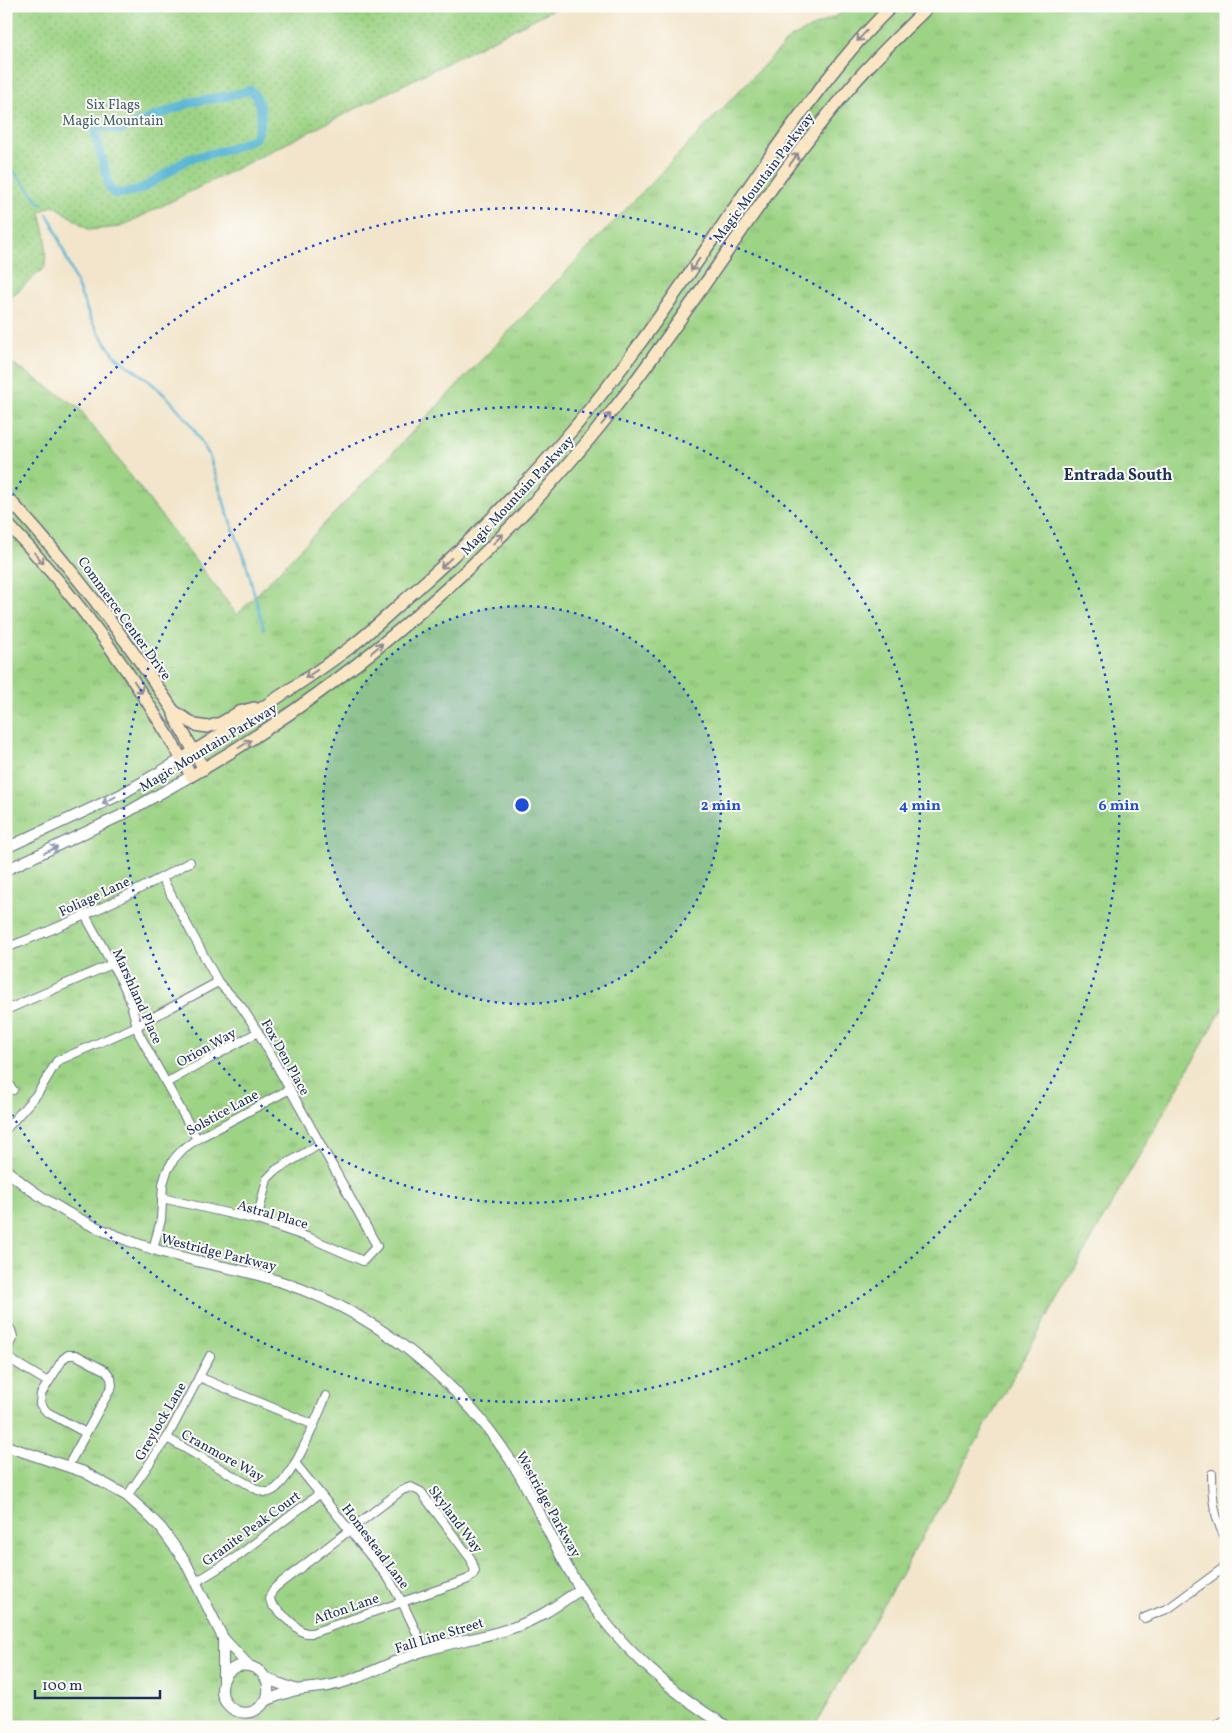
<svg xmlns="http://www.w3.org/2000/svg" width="1232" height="1733" viewBox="0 0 1232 1733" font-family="Vollkorn,serif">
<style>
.grass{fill:url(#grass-tufts);stroke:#5c8172}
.park{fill:url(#park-dots);stroke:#5c8172}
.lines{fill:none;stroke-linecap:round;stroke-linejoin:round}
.stream{stroke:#56b5d5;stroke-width:2.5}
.canal{stroke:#56b5d5;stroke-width:9}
.minor-casing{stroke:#666f84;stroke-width:10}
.tertiary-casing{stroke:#666f84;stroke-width:12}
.secondary-casing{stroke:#666f84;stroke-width:14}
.minor{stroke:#fff;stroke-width:8}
.tertiary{stroke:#fff;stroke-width:10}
.secondary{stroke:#fbe6c4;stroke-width:11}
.oneway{stroke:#8b8a91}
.oneway2{stroke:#8d97ae}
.ring{fill:none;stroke:#1d4ed8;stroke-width:2.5;stroke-dasharray:2.5 5}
.labels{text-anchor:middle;stroke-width:4;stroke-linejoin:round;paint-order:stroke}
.park-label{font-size:14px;fill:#42606a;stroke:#fdfcf7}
.street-label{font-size:14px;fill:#1b2f5e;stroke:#fdfcf7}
.quarter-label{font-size:16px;font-weight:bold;fill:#1b2f5e;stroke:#fdfcf7}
.centre{fill:#1d4ed8;stroke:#fdfcf7;stroke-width:2.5}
.ring-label{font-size:15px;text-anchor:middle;font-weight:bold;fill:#1d4ed8;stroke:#fdfcf7;stroke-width:4;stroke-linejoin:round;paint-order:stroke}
</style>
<defs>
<pattern id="grass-tufts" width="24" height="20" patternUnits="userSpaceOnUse" patternTransform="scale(1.25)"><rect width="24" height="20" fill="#9dd385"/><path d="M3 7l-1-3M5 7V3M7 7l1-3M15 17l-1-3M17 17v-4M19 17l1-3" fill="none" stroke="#87b575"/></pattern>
<pattern id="park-dots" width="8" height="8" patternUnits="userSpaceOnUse" patternTransform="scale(1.25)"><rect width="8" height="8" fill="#9dd385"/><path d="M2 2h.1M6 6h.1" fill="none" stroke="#87b575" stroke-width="1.8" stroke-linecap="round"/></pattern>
</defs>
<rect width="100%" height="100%" fill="#fdfcf7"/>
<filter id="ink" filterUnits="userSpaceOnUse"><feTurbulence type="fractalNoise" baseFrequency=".02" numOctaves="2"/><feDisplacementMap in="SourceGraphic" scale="10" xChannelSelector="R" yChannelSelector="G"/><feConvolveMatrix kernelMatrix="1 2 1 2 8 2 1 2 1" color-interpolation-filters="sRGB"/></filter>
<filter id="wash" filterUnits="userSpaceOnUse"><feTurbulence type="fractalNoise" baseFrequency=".0096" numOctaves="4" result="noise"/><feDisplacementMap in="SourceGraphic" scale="20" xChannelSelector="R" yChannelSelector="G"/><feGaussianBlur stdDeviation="1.12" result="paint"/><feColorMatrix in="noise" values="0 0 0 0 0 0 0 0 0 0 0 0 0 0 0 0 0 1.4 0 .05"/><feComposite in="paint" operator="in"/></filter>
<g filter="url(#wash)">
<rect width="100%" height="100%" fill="#f2e5cb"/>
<path class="grass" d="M857,6h369v997l-412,724h-808v-1368l72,48 159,208 553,-577z"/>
<path class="park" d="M6,6h554l-440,221 -31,3 -35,-25 -14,7 6,26 -1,29 -36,32h-3z"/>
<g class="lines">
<g class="stream">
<path d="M6,165l13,12 23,28"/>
<path d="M47,214l6,10 38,96 14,22 11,15 31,22 22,20 21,24 19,32 20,63 15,38 20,73"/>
</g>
<path class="canal" d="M251,90c13,14 12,31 4,48l-26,11 -41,10 -43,28 -14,5 -16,2 -5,-5 -15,-57 2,-4 4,-2 15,4h4l72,-28 36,-6z"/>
</g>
</g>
<g filter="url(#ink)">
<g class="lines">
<defs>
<g id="minor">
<path d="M162,878l56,104 23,24 17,26 119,214 -14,15 -53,-23 -53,-18 -95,-22"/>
<path d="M85,915l38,69 7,16 9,34 58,105"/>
<path d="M6,948c63,-24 125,-53 184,-86"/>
<path d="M6,1010l106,-46"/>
<path d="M6,1081l7,9"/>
<path d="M166,1083l92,-51"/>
<path d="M6,1129l32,-36 19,-32 80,-35 81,-44"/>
<path d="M257,1220l10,-41 9,-9 44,-26"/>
<path d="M153,1249l8,-29 2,-36 4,-13 7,-12 9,-10 14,-10 93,-50"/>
<path d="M6,1325l5,5 2,7 -7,14"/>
<path d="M6,1357l42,25"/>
<path d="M199,1377l115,48"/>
<path d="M167,1438l91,52c3,1 7,3 11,2 22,-6 48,-75 57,-96"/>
<path d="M295,1463l94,116 13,23 23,48"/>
<path d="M68,1466l44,-80 -1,-8 -5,-7 -30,-16h-8l-5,4 -22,35 -1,10 7,8 39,21"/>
<path d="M1212,1474c0,24 2,44 14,65"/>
<path d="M411,1487l10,5 50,67 4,12 -3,5 -6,4 -154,53h-6l-5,-2 -28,-25c-6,-9 -2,-15 5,-21l124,-95z"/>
<path d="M127,1496l40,-58 43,-82"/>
<path d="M196,1582l42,-26 81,-62"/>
<path d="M1144,1618l25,-10 57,-42"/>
<path d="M1213,1727l13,-7"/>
</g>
<g id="tertiary">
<path d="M6,848l114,-53 62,-36"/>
<path d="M6,870l118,-56 67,-38"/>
<path d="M6,1170c53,46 119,74 187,90 23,6 46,9 69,16 53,15 105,41 148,75 44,35 84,79 112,128 20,36 35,75 58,109 38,57 90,105 148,139"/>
<path d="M6,1446l78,26 43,24 18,16 16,16 24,33 38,77 26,28"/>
<path d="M223,1638v42"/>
<path d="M267,1679l30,11"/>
<path d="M266,1701c13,-35 -35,-49 -43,-19 -2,8 -1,16 4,22 8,10 23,12 33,3 2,-1 3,-4 5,-5 5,-4 26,-11 32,-12 10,-2 21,-2 31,-4 32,-6 61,-24 92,-34 30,-10 62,-14 92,-24 25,-8 47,-24 69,-39"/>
</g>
<g id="secondary">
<path d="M6,496c62,67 117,138 167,214l2,8 29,51"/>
<path d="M6,522c74,78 134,160 185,254 162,-94 306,-219 422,-366 84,-106 152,-224 241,-327 23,-27 50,-52 75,-77"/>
<path d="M174,711l21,14 12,2 14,-4 18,-11 15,-4"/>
<path d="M182,759c55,-36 113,-70 166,-110 24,-18 45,-39 68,-59 82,-73 157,-154 222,-244 54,-73 102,-150 156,-223 31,-42 61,-81 98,-117"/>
</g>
</defs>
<use href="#minor" class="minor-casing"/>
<use href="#tertiary" class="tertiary-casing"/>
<use href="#secondary" class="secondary-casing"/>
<use href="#minor" class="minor"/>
<use href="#tertiary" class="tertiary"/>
<use href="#secondary" class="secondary"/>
</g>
<defs><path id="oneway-shaft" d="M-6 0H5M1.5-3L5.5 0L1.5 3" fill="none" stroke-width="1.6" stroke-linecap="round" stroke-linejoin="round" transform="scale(1.25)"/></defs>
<g class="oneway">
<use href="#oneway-shaft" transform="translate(862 36) rotate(132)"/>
<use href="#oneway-shaft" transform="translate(794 159) rotate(-54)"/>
<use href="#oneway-shaft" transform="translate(695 265) rotate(125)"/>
<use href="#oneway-shaft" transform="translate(606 419) rotate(-51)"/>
<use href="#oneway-shaft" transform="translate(498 539) rotate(-45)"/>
<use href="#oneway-shaft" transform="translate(39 558) rotate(49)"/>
<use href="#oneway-shaft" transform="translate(446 563) rotate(137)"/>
<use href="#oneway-shaft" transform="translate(377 648) rotate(-40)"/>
<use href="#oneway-shaft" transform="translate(311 674) rotate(146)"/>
<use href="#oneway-shaft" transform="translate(138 687) rotate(56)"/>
<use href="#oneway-shaft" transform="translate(245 744) rotate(-32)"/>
</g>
<g class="oneway2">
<use href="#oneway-shaft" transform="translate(109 800) rotate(153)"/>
<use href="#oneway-shaft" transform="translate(51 850) rotate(-25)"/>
</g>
</g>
<circle cx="522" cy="805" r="199" fill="#1d4ed8" fill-opacity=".12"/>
<g class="ring">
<circle cx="522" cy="805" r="199"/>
<circle cx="522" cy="805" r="398"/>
<path d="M8 502A597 597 0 1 1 8 1108"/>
</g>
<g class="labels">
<g class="park-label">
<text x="113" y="109">Six Flags<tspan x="113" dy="16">Magic Mountain</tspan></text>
</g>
<g class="street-label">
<text transform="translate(763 177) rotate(-53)" y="5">Magic Mountain Parkway</text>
<text transform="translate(517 495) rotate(-47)" y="5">Magic Mountain Parkway</text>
<text transform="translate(125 618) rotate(54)" y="5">Commerce Center Drive</text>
<text transform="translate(208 747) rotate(-31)" y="5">Magic Mountain Parkway</text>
<text transform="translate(94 896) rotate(-25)" y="5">Foliage Lane</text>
<text transform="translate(138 996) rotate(66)" y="5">Marshland Place</text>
<text transform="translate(206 1047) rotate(-29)" y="5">Orion Way</text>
<text transform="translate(286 1057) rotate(61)" y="5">Fox Den Place</text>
<text transform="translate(222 1112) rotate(-29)" y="5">Solstice Lane</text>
<text transform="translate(273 1214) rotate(16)" y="5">Astral Place</text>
<text transform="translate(219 1252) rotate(14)" y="5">Westridge Parkway</text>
<text transform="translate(160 1421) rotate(-60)" y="5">Greylock Lane</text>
<text transform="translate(223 1455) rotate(29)" y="5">Cranmore Way</text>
<text transform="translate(549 1504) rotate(61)" y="5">Westridge Parkway</text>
<text transform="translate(456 1519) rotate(53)" y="5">Skyland Way</text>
<text transform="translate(251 1528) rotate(-36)" y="5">Granite Peak Court</text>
<text transform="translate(376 1546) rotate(53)" y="5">Homestead Lane</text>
<text transform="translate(346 1608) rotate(-19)" y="5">Afton Lane</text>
<text transform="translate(439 1635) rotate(-17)" y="5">Fall Line Street</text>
</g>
<g class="quarter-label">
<text x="1118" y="480">Entrada South</text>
</g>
</g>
<circle cx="522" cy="805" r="8" class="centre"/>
<g class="ring-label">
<text x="721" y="810">2 min</text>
<text x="920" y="810">4 min</text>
<text x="1119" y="810">6 min</text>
</g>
<rect width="1232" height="1733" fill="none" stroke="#fdfcf7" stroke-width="25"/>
<path d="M35 1690v8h125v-8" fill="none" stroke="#1b2f5e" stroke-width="2.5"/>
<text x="42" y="1690" font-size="15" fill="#1b2f5e" stroke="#fdfcf7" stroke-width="4" paint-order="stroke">100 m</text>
</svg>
